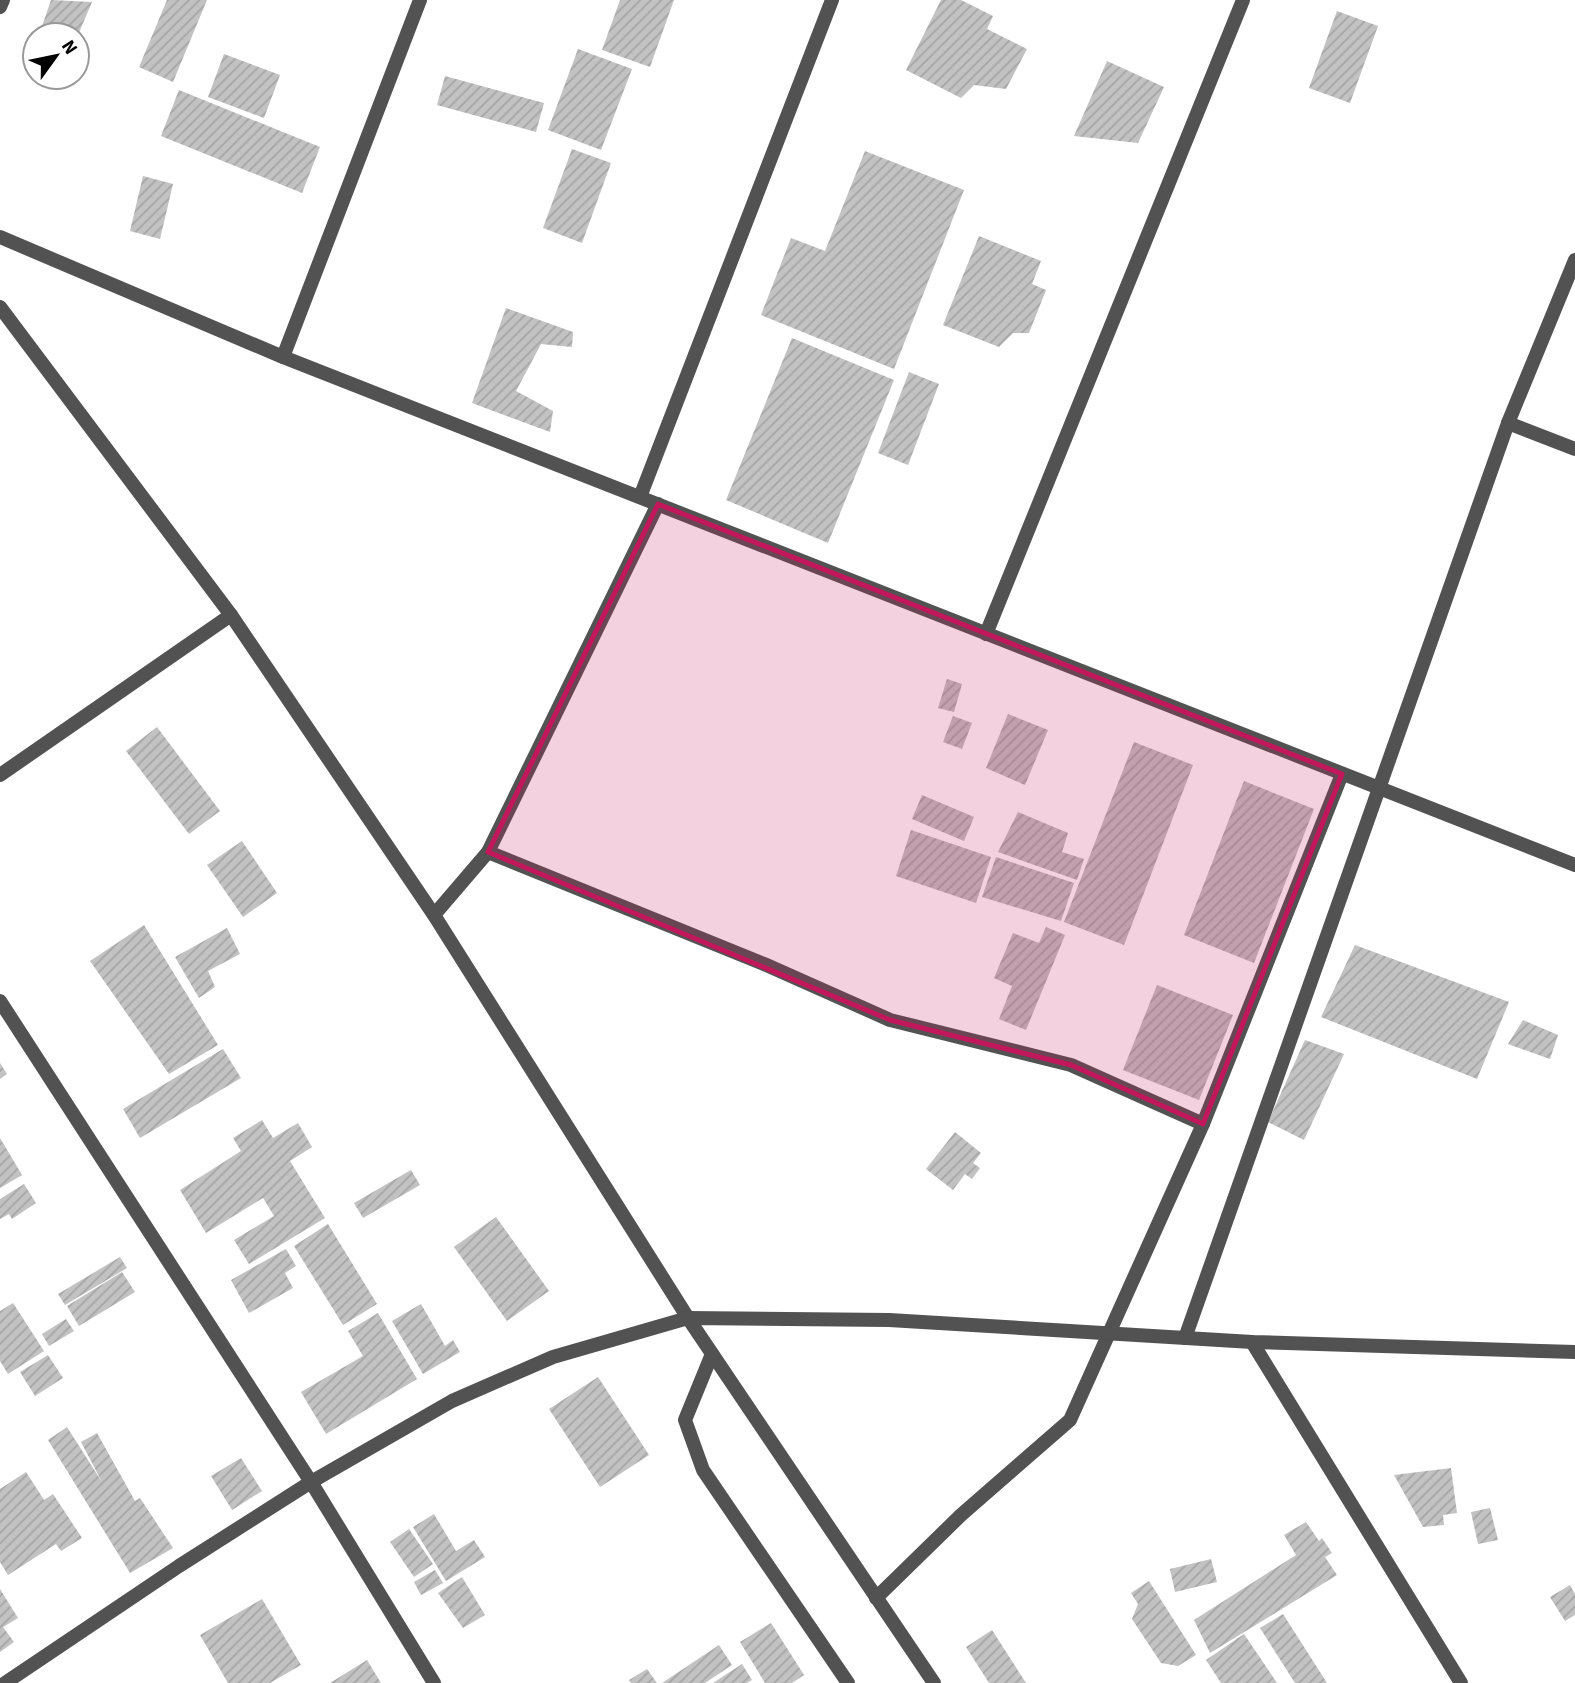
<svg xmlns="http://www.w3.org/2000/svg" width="1575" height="1683" viewBox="0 0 1575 1683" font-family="'Source Sans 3',sans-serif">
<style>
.building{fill:url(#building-hatch)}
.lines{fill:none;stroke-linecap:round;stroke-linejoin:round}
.street{stroke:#525252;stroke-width:14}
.marked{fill:#c2185b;fill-opacity:0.2;stroke:#c2185b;stroke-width:5;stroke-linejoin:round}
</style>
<defs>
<pattern id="building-hatch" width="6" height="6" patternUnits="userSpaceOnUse" patternTransform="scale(1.75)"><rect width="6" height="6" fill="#c2c2c2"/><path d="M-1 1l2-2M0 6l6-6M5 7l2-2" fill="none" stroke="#a5a5a5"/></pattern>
</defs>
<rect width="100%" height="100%" fill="#fff"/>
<g class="building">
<path d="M51,0l41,2 -14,33h-39z"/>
<path d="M167,0h40l-34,82 -34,-15z"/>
<path d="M620,0h54l-24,67 -48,-17z"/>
<path d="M941,0h20l32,16 -6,13 40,20 -21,40 -32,-4 -13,13 -55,-28z"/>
<path d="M1337,11l41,15 -28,77 -41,-15z"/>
<path d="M578,49l54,20 -31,81 -53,-20z"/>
<path d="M224,54l56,21 -16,43 -56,-21z"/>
<path d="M1107,61l57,26 -26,56 -64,-7z"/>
<path d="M445,76l99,27 -8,29 -99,-27z"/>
<path d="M179,90l141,57 -18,46 -141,-57z"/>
<path d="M572,149l39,14 -29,80 -39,-15z"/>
<path d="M865,151l99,39 -70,179 -133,-54 30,-77 34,13z"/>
<path d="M143,176l30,8 -13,55 -30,-8z"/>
<path d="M979,236l62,25 -9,23 14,6 -17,43h-16l-14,14 -56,-22z"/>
<path d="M506,308l67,24 -1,15 -31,-3 -25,47 37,20 -3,21 -78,-29z"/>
<path d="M792,338l102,42 -66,163 -102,-43z"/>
<path d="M909,372l30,12 -31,81 -30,-12z"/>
<path d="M947,679l15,5 -8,28 -16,-4z"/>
<path d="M1008,714l40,16 -23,55 -39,-17z"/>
<path d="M953,716l19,7 -10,26 -19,-7z"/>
<path d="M157,727l63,84 -31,23 -63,-83z"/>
<path d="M1134,742l59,23 -69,180 -60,-23z"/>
<path d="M1244,781l70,28 -60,154 -70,-28z"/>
<path d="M922,795l52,22 -10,24 -52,-22z"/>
<path d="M1018,812l50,21 -6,19 22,7 -7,21 -79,-28z"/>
<path d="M911,830l80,27 -15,46 -80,-27z"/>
<path d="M242,841l35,52 -34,24 -36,-52z"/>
<path d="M996,857l78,26 -13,38 -79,-24z"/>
<path d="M144,925l74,120 -49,29 -79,-113z"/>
<path d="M1046,927l19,8 -39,95 -27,-11 13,-33 -18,-8 19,-45 26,10z"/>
<path d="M227,928l13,26 -32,17 7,16 -16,11 -24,-41z"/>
<path d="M1355,945l154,57 -32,77 -156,-62z"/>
<path d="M1157,985l76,30 -34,85 -76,-30z"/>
<path d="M1523,1020l35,15 -8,24 -42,-15z"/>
<path d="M1305,1040l39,14 -40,86 -36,-18z"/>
<path d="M223,1049l18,29 -101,60 -17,-29z"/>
<path d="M0,1063l7,11 -7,5z"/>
<path d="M262,1120l11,18 25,-15 14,24 -22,14 35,57 -76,46 -15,-24 40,-24 -11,-18 -57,35 -26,-43 61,-39 -8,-13z"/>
<path d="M955,1132l26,21 -8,10 7,5 -8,11 -7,-5 -12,16 -27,-21z"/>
<path d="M0,1138l22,37 -22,13z"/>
<path d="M411,1170l9,15 -57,33 -9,-15z"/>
<path d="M24,1184l12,19 -24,16 -3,-5 -9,5v-20z"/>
<path d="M496,1217l53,74 -42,30 -53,-74z"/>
<path d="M328,1224l49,80 -34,21 -49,-79z"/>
<path d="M286,1249l10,17 -11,7 8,15 -44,25 -18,-33z"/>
<path d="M120,1257l7,11 -62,37 -7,-11z"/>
<path d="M122,1272l13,20 -56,34 -12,-20z"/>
<path d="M13,1303l31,48 -36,23 -8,-13v-50z"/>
<path d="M421,1304l24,42 8,-6 7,12 -37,22 -31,-53z"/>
<path d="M378,1313l39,66 -91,55 -25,-42 62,-36 -15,-25z"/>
<path d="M66,1319l8,12 -25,15 -7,-12z"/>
<path d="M48,1355l15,23 -28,18 -15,-24z"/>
<path d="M598,1377l51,78 -49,32 -51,-78z"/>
<path d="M67,1427l35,55 -21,-40 16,-9 38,68 5,-3 33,50 -43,25 -82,-133z"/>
<path d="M241,1458l21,33 -30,19 -21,-34z"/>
<path d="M1451,1468l6,45 -14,2 1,10 -21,2 -29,-52z"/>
<path d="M26,1472l18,28 9,-6 29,44 -21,13 -5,-7 -48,31 -8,-13v-73z"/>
<path d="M1490,1508l8,32 -20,4 -7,-32z"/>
<path d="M434,1514l22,37 18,-11 11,17 -39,24 -33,-54z"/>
<path d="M1306,1522l13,19 3,-3 10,15 -7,4 12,18 -127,78 -16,-33 102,-65 -12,-20z"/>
<path d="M409,1529l24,35 -19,13 -24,-35z"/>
<path d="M1211,1559l6,23 -42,10 -5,-23z"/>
<path d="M435,1570l8,13 -22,12 -7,-13z"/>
<path d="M462,1577l23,38 -22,13 -25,-35z"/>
<path d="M1149,1581l47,74 -18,11 -17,-3 -29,-44 6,-15 -7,-11z"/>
<path d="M1570,1585l5,9v21l-10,6 -15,-24z"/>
<path d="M0,1589l18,29 -15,9 11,15 -14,10z"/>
<path d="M262,1599l39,66 -31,18h-42l-28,-48z"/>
<path d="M1283,1614l44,69h-32l-35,-55z"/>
<path d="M771,1623l33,52 -12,8h-27l-25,-41z"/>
<path d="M992,1630l34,53h-37l-23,-36z"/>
<path d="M1244,1634l33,49h-56l-15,-23z"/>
<path d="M719,1645l13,20 -27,18h-43z"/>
<path d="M367,1660l14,23h-51z"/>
<path d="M742,1664l10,16 -5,3h-34z"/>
<path d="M647,1669l10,14h-26l-2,-3z"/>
</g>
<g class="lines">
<g class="street">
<path d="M0,7l3,-7"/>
<path d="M0,237l283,120 1292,508"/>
<path d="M0,307l231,308 203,300 254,403 246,365"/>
<path d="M283,357l137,-357"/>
<path d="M1508,423l67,26"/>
<path d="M640,497l192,-497"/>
<path d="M986,634l257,-634"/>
<path d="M0,775l231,-160"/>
<path d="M488,852l170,-348"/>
<path d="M434,915l54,-63 276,112 126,56 181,45 132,59"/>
<path d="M0,1001l311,481 123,201"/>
<path d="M1185,1338l323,-915 67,-163"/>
<path d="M1252,1342l209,341"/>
<path d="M712,1354l-27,66 18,50 145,213"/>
<path d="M876,1598l85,-83 109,-95 133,-296 139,-350"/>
<path d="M5,1683l174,-117 132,-84 141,-81 101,-44 135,-39 201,2 363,22 323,10"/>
</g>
</g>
<path class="marked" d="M658,504l684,270 -139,350 -132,-59 -181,-45 -402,-168z"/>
<g transform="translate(56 56) rotate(57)"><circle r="33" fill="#ffffff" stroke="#999999" stroke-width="2"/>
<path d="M0-5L12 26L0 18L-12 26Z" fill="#000000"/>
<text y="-10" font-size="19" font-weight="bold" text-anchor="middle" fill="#000000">N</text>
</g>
</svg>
